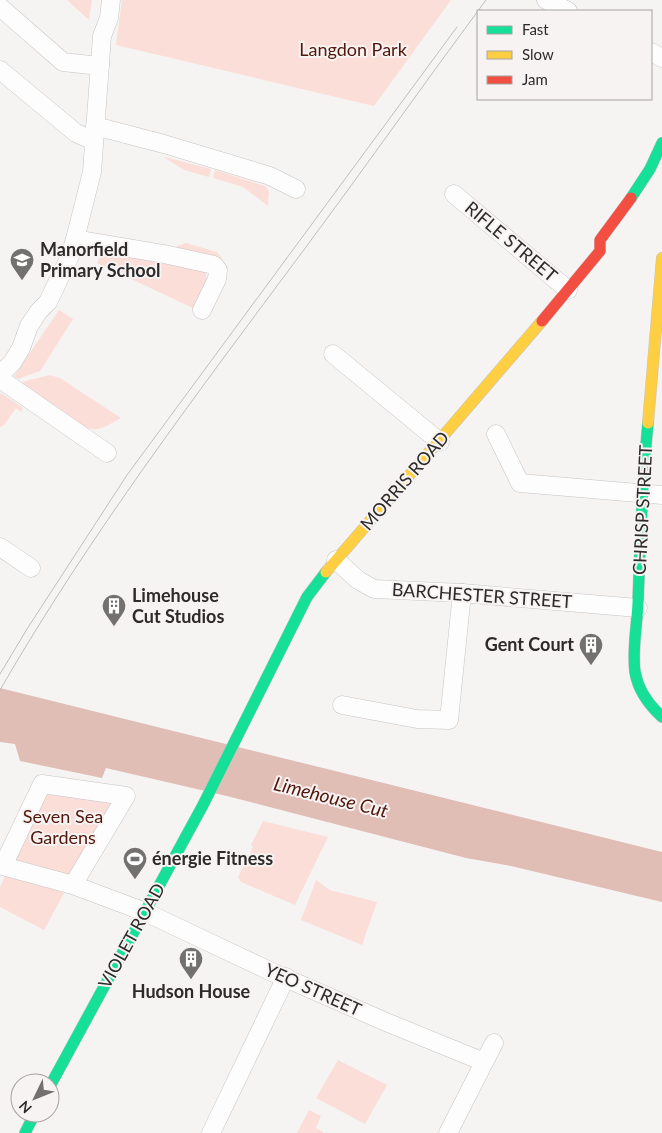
<svg xmlns="http://www.w3.org/2000/svg" width="662" height="1133" viewBox="0 0 662 1133" font-family="Lato,sans-serif">
<style>
.green{fill:#fbded8}
.water{fill:#e0bdb5}
.lines{fill:none;stroke-linecap:round;stroke-linejoin:round}
.street-casing{stroke:#c5c4c3;stroke-width:19}
.fast-casing{stroke:#c5c4c3;stroke-width:12}
.slow-casing{stroke:#c5c4c3;stroke-width:12}
.jam-casing{stroke:#c5c4c3;stroke-width:12}
.street{stroke:#fefdfd;stroke-width:18}
.fast{stroke:#16e098;stroke-width:11}
.slow{stroke:#ffcf43;stroke-width:11}
.jam{stroke:#f24e42;stroke-width:11}
.tram{stroke:#bfbebe;stroke-width:1}
.labels{text-anchor:middle;stroke-width:4;stroke-linejoin:round;paint-order:stroke}
.park-label{font-size:18px;fill:#51160c;stroke:#f7f3f2}
.street-label{font-size:18px;fill:#2c2a2a;stroke:#f7f3f2}
.poi-label{font-size:18px;font-weight:bold;fill:#2c2a2a;stroke:#f7f3f2;text-anchor:start}
.water-label{font-size:19px;font-style:italic;fill:#52160c;stroke:#f7f3f2}
</style>
<rect width="100%" height="100%" fill="#f6f4f3"/>
<g class="green">
<path d="M67,0h25l-3,20z"/>
<path d="M122,0h329l-77,106 -258,-61z"/>
<path d="M165,157l46,12 -2,8 -25,-7 -19,-12z"/>
<path d="M215,170l50,16 4,5 -1,15 -25,-19 -30,-9z"/>
<path d="M186,243l31,9 5,6 -50,-10z"/>
<path d="M102,252l103,19 2,9 -12,29 -98,-46z"/>
<path d="M59,310l14,9 -33,52 -22,8 -4,-3z"/>
<path d="M50,375l10,3 61,40c-15,8 -23,16 -40,8l-61,-42 5,-3z"/>
<path d="M1,393l22,15 -2,4 -5,-4 -12,17 -4,2v-32z"/>
<path d="M45,790l66,14 -40,76 -59,-18z"/>
<path d="M263,821l65,16 -33,68 -54,-23 -3,-5 15,-30 -2,-2z"/>
<path d="M6,874l58,19 -20,37 -44,-23v-20z"/>
<path d="M316,880l14,10 47,12 -15,43 -61,-25z"/>
<path d="M338,1060l49,25 -22,39 -49,-26z"/>
<path d="M309,1110l12,6 -5,12 7,4v1h-26z"/>
</g>
<path class="water" d="M0,688l662,164v50l-151,-36 -45,-8 -235,-61 -125,-29 -4,10 -82,-17 -5,-17 -15,-2z"/>
<g class="lines">
<defs>
<g id="street">
<path d="M546,0l22,11"/>
<path d="M0,7l63,55 37,4"/>
<path d="M651,52l11,6"/>
<path d="M0,70l76,63 18,8"/>
<path d="M95,126l69,18 106,32 26,13"/>
<path d="M454,194l114,96"/>
<path d="M75,239l89,15 50,11 4,5 -1,9 -15,31"/>
<path d="M333,354l107,88"/>
<path d="M0,374l12,-11 9,-15 8,-22 10,-15 9,-9 22,-46 5,-17 17,-67 10,-136 7,-18 2,-18"/>
<path d="M0,379l107,74"/>
<path d="M496,434l24,49 142,12"/>
<path d="M0,547l31,21"/>
<path d="M336,560l22,20 16,9 88,4 176,15"/>
<path d="M342,705l75,14 32,1 13,-127"/>
<path d="M73,885l53,-89 -84,-12 -39,82 70,19 72,27 129,61 112,49 98,40"/>
<path d="M211,1133l75,-156"/>
<path d="M448,1133l46,-90"/>
</g>
<g id="fast">
<path d="M631,198l19,-29 12,-26"/>
<path d="M648,423c-6,60 -8,120 -10,180 -1,23 -6,46 -3,69 3,18 14,33 27,45"/>
<path d="M50,1086l153,-281 104,-208 19,-25"/>
<path d="M25,1133l10,-20"/>
</g>
<g id="slow">
<path d="M648,423l14,-165"/>
<path d="M326,572l216,-251"/>
</g>
<path id="jam" d="M542,321l58,-70v-11l31,-42"/>
</defs>
<use href="#street" class="street-casing"/>
<use href="#fast" class="fast-casing"/>
<use href="#slow" class="slow-casing"/>
<use href="#jam" class="jam-casing"/>
<use href="#street" class="street"/>
<use href="#fast" class="fast"/>
<use href="#slow" class="slow"/>
<use href="#jam" class="jam"/>
<g class="tram">
<path d="M0,674l27,-45 100,-154 330,-448"/>
<path d="M0,690c90,-156 199,-299 306,-443 61,-82 119,-165 180,-247"/>
</g>
</g>
<defs>
<symbol id="school-pin" viewBox="-11 -11 22 30"><path d="M0 17L-7.5 6A9.5 9.5 0 1 1 7.5 6Z" fill="#737170" stroke="#f7f3f2"/><path d="M0-5L7-2L0 1L-7-2ZM-4 1L0 2.5L4 1V4Q0 6-4 4Z" fill="#fff"/></symbol>
<symbol id="building-pin" viewBox="-11 -11 22 30"><path d="M0 17L-7.5 6A9.5 9.5 0 1 1 7.5 6Z" fill="#737170" stroke="#f7f3f2"/><path d="M-4-6H4V6H1V3H-1V6H-4ZM-2.5-4.3h1.7v1.8h-1.7ZM.8-4.3h1.7v1.8H.8ZM-2.5-1h1.7V.8h-1.7ZM.8-1h1.7V.8H.8Z" fill="#fff"/></symbol>
<symbol id="stadium-pin" viewBox="-11 -11 22 30"><path d="M0 17L-7.5 6A9.5 9.5 0 1 1 7.5 6Z" fill="#737170" stroke="#f7f3f2"/><path d="M0-5a6.5 5 0 1 0 0 10a6.5 5 0 1 0 0-10ZM-3.5-1.8h7v3.6h-7Z" fill="#fff"/></symbol>
</defs>
<g fill-rule="evenodd">
<use href="#school-pin" x="8" y="246" width="28" height="38"/>
<use href="#building-pin" x="100" y="592" width="28" height="38"/>
<use href="#building-pin" x="577" y="631" width="28" height="38"/>
<use href="#stadium-pin" x="121" y="845" width="28" height="38"/>
<use href="#building-pin" x="177" y="945" width="28" height="38"/>
</g>
<g class="labels">
<g class="park-label">
<text x="353" y="56">Langdon Park</text>
<text x="63" y="823">Seven Sea<tspan x="63" dy="21">Gardens</tspan></text>
</g>
<g class="street-label">
<text transform="translate(511 242) rotate(40)" y="6">RIFLE STREET</text>
<text transform="translate(405 481) rotate(-49)" y="6">MORRIS ROAD</text>
<text transform="translate(643 510) rotate(-87)" y="6">CHRISP STREET</text>
<text transform="translate(482 596) rotate(4)" y="6">BARCHESTER STREET</text>
<text transform="translate(132 936) rotate(-61)" y="6">VIOLET ROAD</text>
<text transform="translate(313 990) rotate(24)" y="6">YEO STREET</text>
</g>
<g class="poi-label">
<text x="40" y="256">Manorfield<tspan x="40" dy="21">Primary School</tspan></text>
<text x="132" y="602">Limehouse<tspan x="132" dy="21">Cut Studios</tspan></text>
<text x="574" y="651" text-anchor="end">Gent Court</text>
<text x="152" y="865">énergie Fitness</text>
<text x="191" y="998" text-anchor="middle">Hudson House</text>
</g>
<g class="water-label">
<text transform="translate(331 797) rotate(14)" y="7">Limehouse Cut</text>
</g>
</g>
<rect x="477" y="10" width="175" height="90" fill="#f7f3f2" stroke="#a6a3a2"/>
<rect x="487" y="26" width="25" height="8" fill="#16e098" stroke="#a6a3a2"/>
<text x="522" y="35" font-size="15" fill="#2c2a2a">Fast</text>
<rect x="487" y="51" width="25" height="8" fill="#ffcf43" stroke="#a6a3a2"/>
<text x="522" y="60" font-size="15" fill="#2c2a2a">Slow</text>
<rect x="487" y="76" width="25" height="8" fill="#f24e42" stroke="#a6a3a2"/>
<text x="522" y="85" font-size="15" fill="#2c2a2a">Jam</text>
<g transform="translate(35 1098) rotate(227)"><circle r="24" fill="#f7f3f2" stroke="#a6a3a2"/>
<path d="M0-4L9 19L0 12L-9 19Z" fill="#737170"/>
<text y="-8" font-size="14" font-weight="bold" text-anchor="middle" fill="#2c2a2a">N</text>
</g>
</svg>
